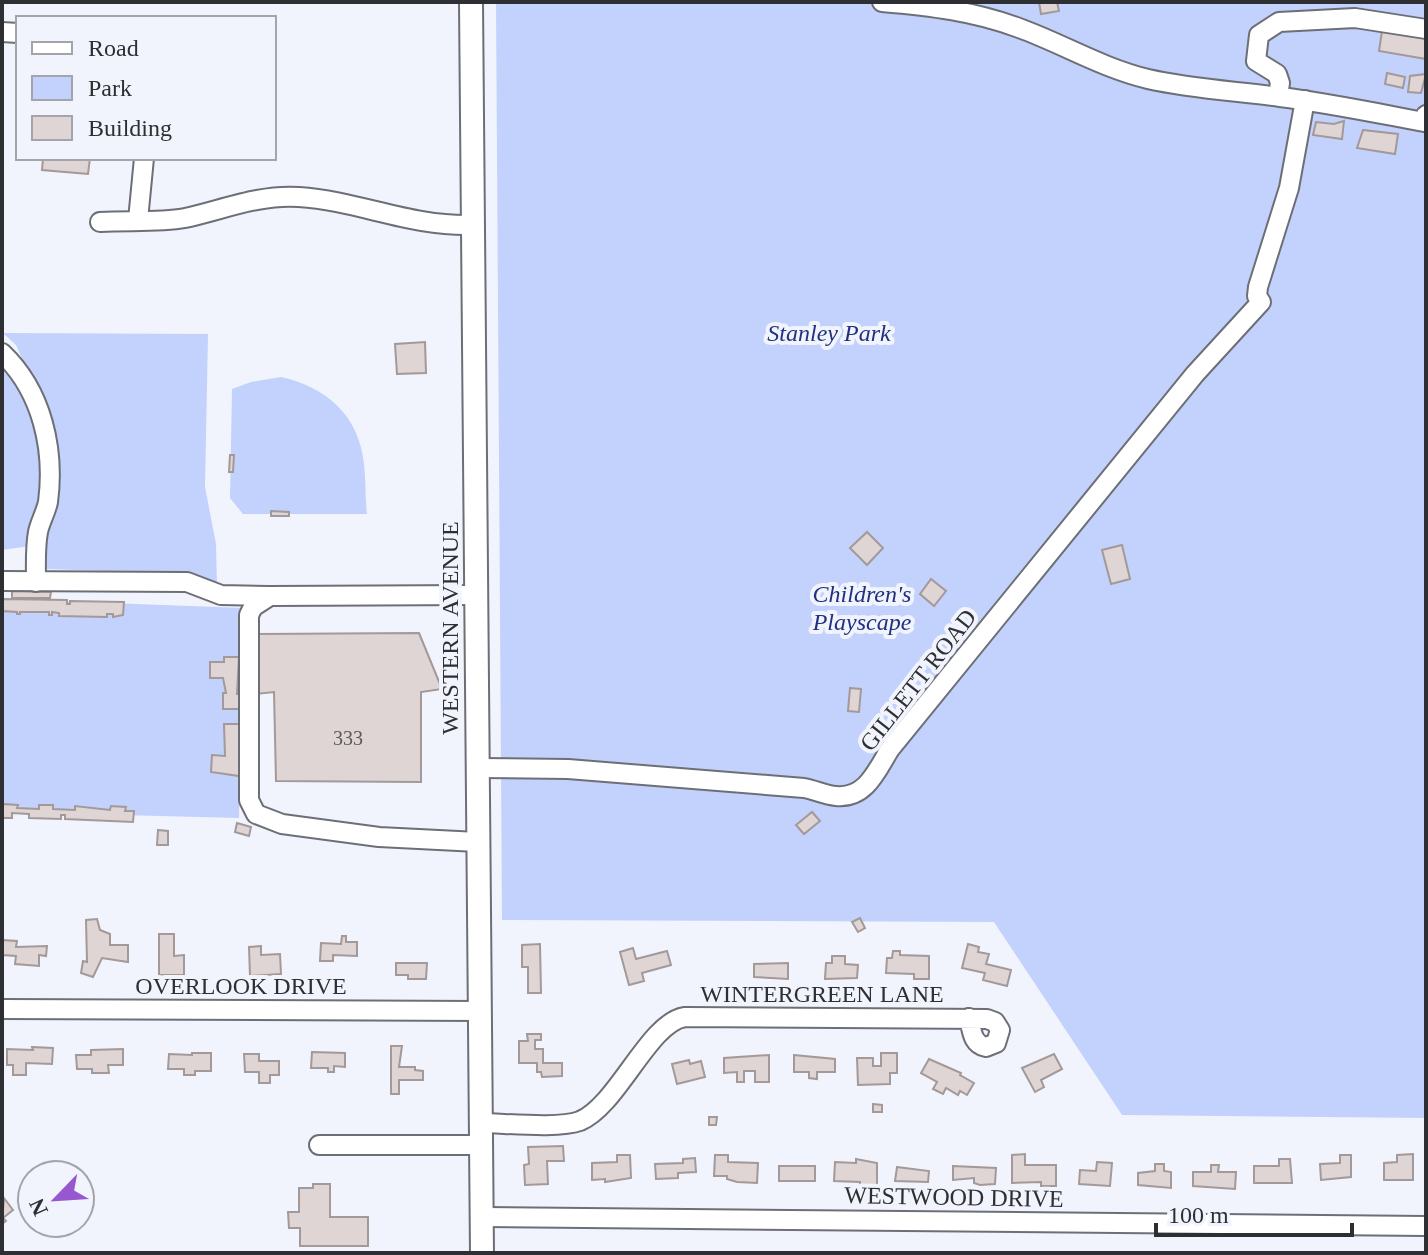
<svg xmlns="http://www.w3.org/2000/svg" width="1428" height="1255" viewBox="0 0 1428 1255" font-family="'Times New Roman',serif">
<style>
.green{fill:#c2d2fd}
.building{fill:#dfd5d4;stroke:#a29998;stroke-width:2}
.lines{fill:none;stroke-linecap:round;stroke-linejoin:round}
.minor-casing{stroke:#6d6f76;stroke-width:22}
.major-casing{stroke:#6d6f76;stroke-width:26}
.minor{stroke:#fff;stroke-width:18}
.major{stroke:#fff;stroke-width:22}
.labels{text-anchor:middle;stroke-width:8;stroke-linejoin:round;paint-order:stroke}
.number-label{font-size:20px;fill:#5a585a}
.park-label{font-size:24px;font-style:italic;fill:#213080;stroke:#f1f4fc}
.street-label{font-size:24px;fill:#2e2f32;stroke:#f1f4fc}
</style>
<rect width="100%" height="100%" fill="#f1f4fc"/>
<g class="green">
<path d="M496,2h930v1116l-304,-3 -128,-193 -492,-2z"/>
<path d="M3,333l205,1 -3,153 11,57 1,41 -24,-11 -146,-5 -3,-4 -2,-161 -26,-59z"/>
<path d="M2,361l31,41 13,87 -17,39 1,18 -28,4z"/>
<path d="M281,377c45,10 78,38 83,87 2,16 1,33 3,50h-124l-13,-16 2,-109 19,-7z"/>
<path d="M2,599l242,9 -5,210 -237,-6z"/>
</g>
<g class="building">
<path d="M1039,2h18l2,9 -18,3z"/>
<path d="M1382,31l44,7v21l-47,-8z"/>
<path d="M1387,73l18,4 -2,11 -18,-4z"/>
<path d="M1426,74l-5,19 -13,-1 2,-16z"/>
<path d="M1344,121l-2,18 -29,-4 3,-13 18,2z"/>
<path d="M1363,130l35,4 -3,20 -38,-6z"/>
<path d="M43,158h47l-2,16 -46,-4z"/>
<path d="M425,342l1,31 -29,1 -2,-30z"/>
<path d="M230,455h4l-1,17h-4z"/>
<path d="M271,511l18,1v4h-18z"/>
<path d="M867,532l16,16 -16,17 -17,-17z"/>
<path d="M1122,545l8,34 -19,5 -9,-34z"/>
<path d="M931,579l15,12 -12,15 -14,-12z"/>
<path d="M12,591l39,1 -1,6h-38z"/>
<path d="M2,599l65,1v4h3v-3l54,1 -1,13 -10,2v-3h-6v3l-48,-1v-3l-7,-1v3h-3v-3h-29v2h-3v-2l-15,-1z"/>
<path d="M419,633l23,56 -21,3v90l-145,-1 -2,-89 -18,2 2,-60z"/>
<path d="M224,657h15l-2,37h3v15h-17v-16h3l-3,-15h-13v-16h14z"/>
<path d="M850,688l11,1 -2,23 -11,-1z"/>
<path d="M224,724h15v52l-28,-4 1,-17 13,1z"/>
<path d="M3,804l15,1 -1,3 22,1v-4h14v4l22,1v-4l35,4 1,-4 15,1 -1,4h9l-1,11 -68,-3v-4h-4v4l-32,-1v-4l-17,-1v5h-10z"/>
<path d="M812,812l8,9 -16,13 -8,-9z"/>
<path d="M237,823l14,4 -2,9 -14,-4z"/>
<path d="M158,830l10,1v14h-11z"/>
<path d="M860,918l5,10 -7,4 -6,-10z"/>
<path d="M97,919l3,11 10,4v11h18v17l-26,-4 -9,19 -12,-4 2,-12 4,1 -1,-42z"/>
<path d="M159,934h15v22l10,-1v20h-25z"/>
<path d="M342,936h4v6h11v14l-24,-1v6h-13l1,-18 20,1z"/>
<path d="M2,940l15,1 -1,6 31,-1 -1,10 -7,-1v11l-24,-2 1,-8 -14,-1z"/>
<path d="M540,944l1,49h-13v-26h-6v-22z"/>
<path d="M968,944l11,3 -1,5 11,2 -3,10 25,6 -4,16 -24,-6 2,-7 -23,-5z"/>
<path d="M261,946v9l19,-1 1,20 -31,2 -1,-29z"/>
<path d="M633,948l3,11 31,-8 4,14 -29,8 2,8 -15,4 -9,-33z"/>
<path d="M893,951h7v4l29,1v23h-15v-5l-28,-1 1,-15h5z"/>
<path d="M832,956h13v8l13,1 -1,13 -32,1 1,-16h6z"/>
<path d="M396,963h31l-1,16h-18v-4h-12z"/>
<path d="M788,963v16l-34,-2v-13z"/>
<path d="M527,1034h14v6h-6v9h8v14h19v13l-20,1 -1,-5h-4v-9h-18v-22h9z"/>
<path d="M391,1046h11l-3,21h16v3l8,1v9h-24v14h-8z"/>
<path d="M32,1047l21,1 -1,16 -26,-1v12h-13v-10h-6v-16l26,1z"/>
<path d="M123,1049v16h-15l1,8h-17v-4h-15l-1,-14h15v-5z"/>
<path d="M312,1052l33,1v14l-11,-1v6h-6v-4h-17z"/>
<path d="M192,1053h19v18h-16v4h-11v-6h-16l1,-15 23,1z"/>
<path d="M881,1053h16v20h-7v11l-32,1 -1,-27h16v8h8z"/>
<path d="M244,1054h15v7h20v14h-9v8h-11v-11h-14z"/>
<path d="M1054,1054l8,15 -21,11 3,7 -9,5 -13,-24z"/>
<path d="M769,1055v27h-14v-11h-11v11h-7v-10l-13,1v-15z"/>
<path d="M794,1055l41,4v13h-18v7l-8,-1v-6h-15z"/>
<path d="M929,1059l32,14 -1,2 14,8 -7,12 -7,-4 -2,4 -12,-7 -3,6 -10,-5 4,-7 -16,-9z"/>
<path d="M689,1060l1,4 11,-3 4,16 -28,7 -5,-20z"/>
<path d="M873,1104l9,1v7h-9z"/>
<path d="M709,1117h8l-1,8h-7z"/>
<path d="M563,1146l1,15h-17l1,23 -23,1 -1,-20 5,-1 -1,-17z"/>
<path d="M1025,1154v11h31v21h-15v-4l-29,1v-28z"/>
<path d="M1413,1154v26h-29v-17l13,-1v-7z"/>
<path d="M617,1155h13l1,23 -26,4v-3l-13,1v-17l25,-1z"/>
<path d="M715,1155h13v7l30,1 -1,20 -20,-1 -10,-3v-3h-13z"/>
<path d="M1340,1155h11v22l-30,3 -1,-16 20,-1z"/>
<path d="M695,1158l1,14 -18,1v5l-22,1 -1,-15 28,-1v-4z"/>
<path d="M856,1159l21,4v23l-17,-1v-3l-26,-1 1,-19 21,1z"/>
<path d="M1279,1159h11l2,24h-38v-17h25z"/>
<path d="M1097,1162l15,1 -2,23 -31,-2 1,-14 16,1z"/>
<path d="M1155,1164h9v7l7,1v16l-33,-3v-12l17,-2z"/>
<path d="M1211,1165h8l-1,7h18l-1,17 -42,-3v-14h18z"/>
<rect x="779" y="1166" width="36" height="15"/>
<path d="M953,1166l43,2 -1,16 -15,1 -6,-2v-5l-21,2z"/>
<path d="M897,1167l32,4 -1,11 -33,-1z"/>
<path d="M313,1184h17v33h38v29h-68v-18h-11l-1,-16h11v-24h14z"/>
<path d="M4,1198l9,12 -10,8 3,3 -4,3z"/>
</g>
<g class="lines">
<defs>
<g id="minor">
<path d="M882,2c47,4 92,9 137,26 44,16 83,40 129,51 44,10 88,12 132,18 48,6 96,16 144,25l2,-7"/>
<path d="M2,32l16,1"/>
<path d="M1278,96l2,-13 -3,-9 -21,-13 3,-26 20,-13 76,-4 71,11"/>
<path d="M138,220l6,-62"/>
<path d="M100,222c28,-2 57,1 85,-4 37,-8 75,-24 114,-21 60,4 111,30 174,28"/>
<path d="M2,353c40,38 53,96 46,149 -2,10 -8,20 -10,30 -3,16 -2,33 -2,50"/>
<path d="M2,581l185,1 34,13 48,1"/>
<path d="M476,595l-206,1 -17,11 -4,8v185l7,14 26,10 97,13 99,5"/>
<path d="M477,768l91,1 236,19c11,2 21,7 32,8 30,3 41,-26 54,-47l305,-375 66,-72 -4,-6 1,-9 31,-99 16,-88"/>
<path d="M2,1009l478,2"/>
<path d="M480,1123c24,0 78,6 100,-2 38,-16 69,-99 105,-104l302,2 8,3 5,8 -4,13 -10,4c-14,-3 -14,-16 -17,-29"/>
<path d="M319,1145h161"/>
<path d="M482,1217l944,9"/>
</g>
<path id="major" d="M471,2l11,1251"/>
</defs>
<use href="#minor" class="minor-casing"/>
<use href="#major" class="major-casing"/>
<use href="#minor" class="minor"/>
<use href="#major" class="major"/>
</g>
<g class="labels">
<g class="number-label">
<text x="348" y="745">333</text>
</g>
<g class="park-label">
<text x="829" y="341">Stanley Park</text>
<text x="862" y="602">Children's<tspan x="862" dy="28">Playscape</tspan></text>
</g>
<g class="street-label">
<text transform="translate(450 628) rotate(-90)" y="8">WESTERN AVENUE</text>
<text transform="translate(918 680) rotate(-52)" y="8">GILLETT ROAD</text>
<text x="241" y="994">OVERLOOK DRIVE</text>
<text x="822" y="1002">WINTERGREEN LANE</text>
<text transform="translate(954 1197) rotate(1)" y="8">WESTWOOD DRIVE</text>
</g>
</g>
<rect width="1428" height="1255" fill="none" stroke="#2e2f32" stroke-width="8"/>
<rect x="16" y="16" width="260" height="144" fill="#f1f4fc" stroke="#a3a5ab" stroke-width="2"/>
<rect x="32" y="42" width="40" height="12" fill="#ffffff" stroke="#a3a5ab" stroke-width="2"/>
<text x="88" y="56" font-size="24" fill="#2e2f32">Road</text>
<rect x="32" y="76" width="40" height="24" fill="#c2d2fd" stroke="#a3a5ab" stroke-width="2"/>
<text x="88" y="96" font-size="24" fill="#2e2f32">Park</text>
<rect x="32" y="116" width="40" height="24" fill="#dfd5d4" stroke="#a3a5ab" stroke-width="2"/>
<text x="88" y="136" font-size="24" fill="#2e2f32">Building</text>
<g transform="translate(56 1199) rotate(245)"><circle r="38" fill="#f1f4fc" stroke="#a3a5ab" stroke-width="2"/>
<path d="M0-6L14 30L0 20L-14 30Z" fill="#9758cf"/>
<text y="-12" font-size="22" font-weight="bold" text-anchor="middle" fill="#2e2f32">N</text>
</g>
<path d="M1156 1223v12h196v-12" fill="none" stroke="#2e2f32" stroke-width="4"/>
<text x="1168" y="1223" font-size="24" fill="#2e2f32" stroke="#f1f4fc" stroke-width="6" paint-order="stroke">100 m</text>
</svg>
